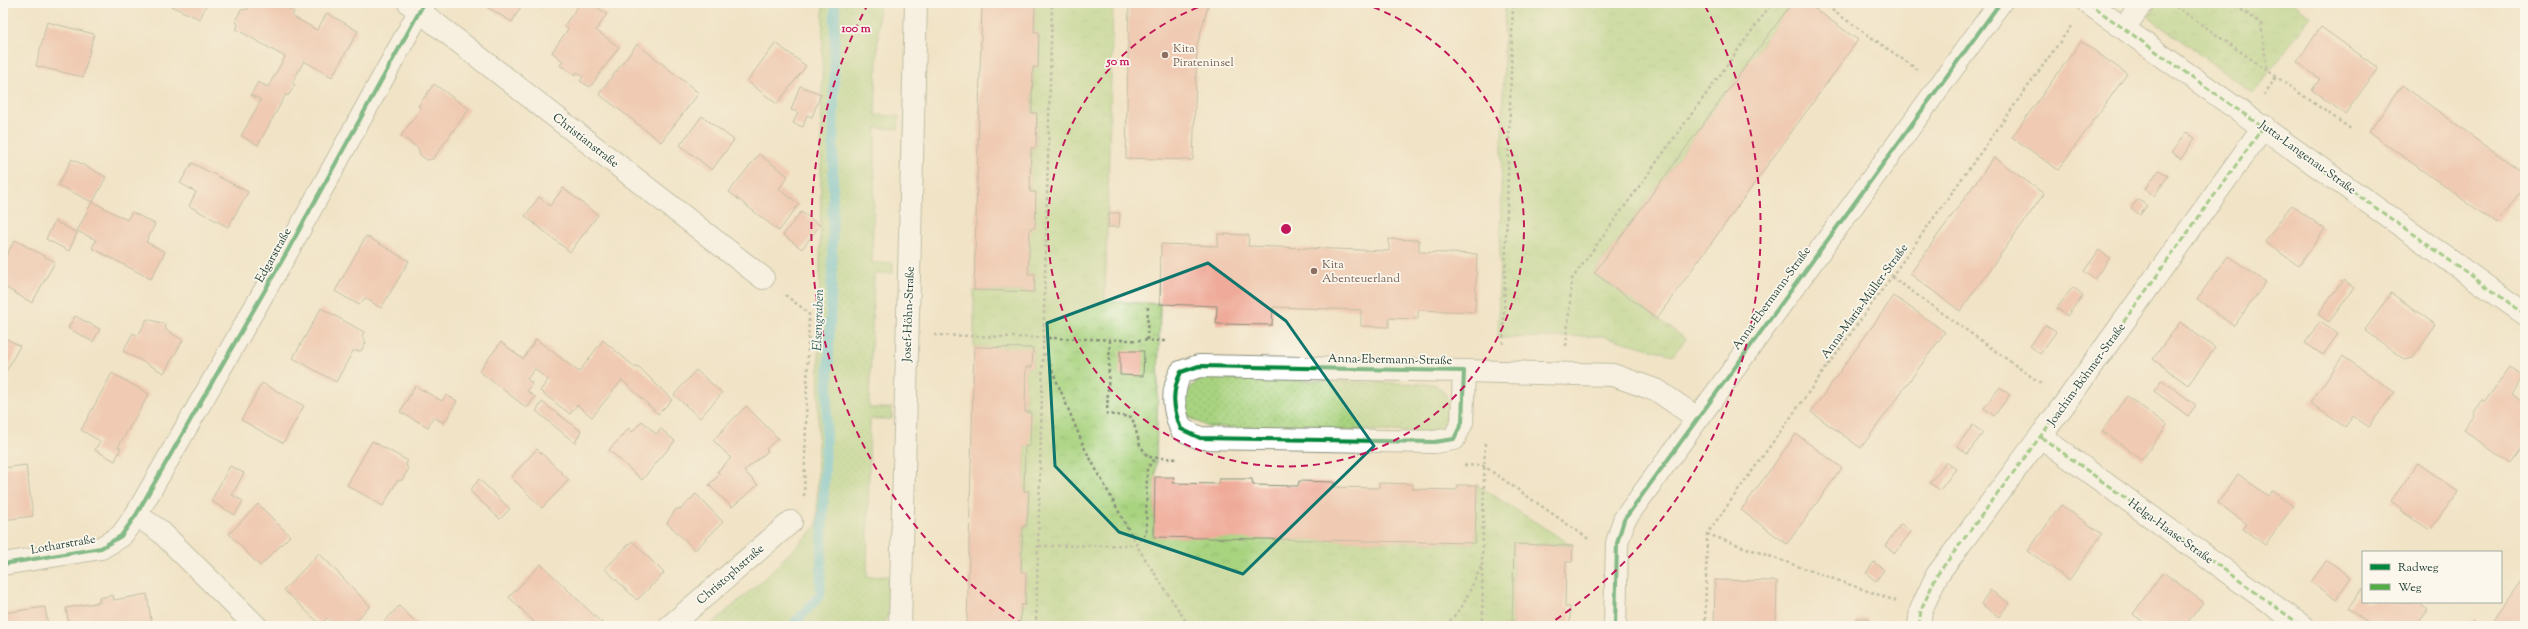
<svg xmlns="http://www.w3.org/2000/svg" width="2528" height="629" viewBox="0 0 2528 629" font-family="'Sorts Mill Goudy',serif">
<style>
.grass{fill:url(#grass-dots);stroke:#64885a}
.park{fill:url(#park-crowns);stroke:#64885a}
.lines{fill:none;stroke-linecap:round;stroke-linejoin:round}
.stream{stroke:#55c0d1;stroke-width:10}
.building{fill:#efaa99}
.minor-casing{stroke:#88907d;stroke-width:24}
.path{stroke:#88907d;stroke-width:2.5;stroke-dasharray:3 3;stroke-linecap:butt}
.minor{stroke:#fff;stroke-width:22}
.quiet{stroke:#52ad45;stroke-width:3;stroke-dasharray:6 3;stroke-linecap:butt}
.cycleway-casing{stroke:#fbf7ec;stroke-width:6}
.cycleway{stroke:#00873e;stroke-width:4}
.marked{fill:none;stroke:#0f766e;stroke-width:3;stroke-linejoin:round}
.ring{fill:none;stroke:#c2185b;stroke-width:2;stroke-dasharray:7 5}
.education-dot{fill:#8d6e63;stroke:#fbf7ec;stroke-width:1.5}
.labels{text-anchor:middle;stroke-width:3.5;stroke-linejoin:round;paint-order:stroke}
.education-label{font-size:12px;fill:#785e54;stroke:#fbf7ec;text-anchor:start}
.street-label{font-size:12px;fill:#1f3d34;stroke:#fbf7ec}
.water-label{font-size:13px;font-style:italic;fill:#2c5e5b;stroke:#fbf7ec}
.centre{fill:#c2185b;stroke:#fbf7ec;stroke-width:2}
.ring-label{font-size:12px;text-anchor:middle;font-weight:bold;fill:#c2185b;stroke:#fbf7ec;stroke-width:3.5;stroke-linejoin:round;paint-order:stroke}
</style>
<defs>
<pattern id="grass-dots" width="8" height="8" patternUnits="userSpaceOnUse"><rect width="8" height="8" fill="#a8d37f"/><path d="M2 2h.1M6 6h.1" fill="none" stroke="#90b66e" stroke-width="1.8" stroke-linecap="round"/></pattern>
<pattern id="park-crowns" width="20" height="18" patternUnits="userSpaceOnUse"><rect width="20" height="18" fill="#a8d37f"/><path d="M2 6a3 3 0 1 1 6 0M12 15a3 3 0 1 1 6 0" fill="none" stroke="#90b66e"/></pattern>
</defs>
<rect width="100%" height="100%" fill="#fbf7ec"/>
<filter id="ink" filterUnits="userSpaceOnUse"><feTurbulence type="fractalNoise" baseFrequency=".025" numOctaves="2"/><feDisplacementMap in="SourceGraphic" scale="8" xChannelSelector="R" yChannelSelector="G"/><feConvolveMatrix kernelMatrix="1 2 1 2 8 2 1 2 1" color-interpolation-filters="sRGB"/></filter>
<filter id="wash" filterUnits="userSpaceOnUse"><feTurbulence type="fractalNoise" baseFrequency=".012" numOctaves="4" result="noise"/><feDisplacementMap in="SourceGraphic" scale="16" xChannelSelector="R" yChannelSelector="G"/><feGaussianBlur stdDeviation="0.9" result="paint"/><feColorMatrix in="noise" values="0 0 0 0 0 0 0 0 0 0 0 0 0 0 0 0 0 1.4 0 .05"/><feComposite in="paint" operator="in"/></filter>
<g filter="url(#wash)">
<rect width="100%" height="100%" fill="#f1e3c6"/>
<g class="grass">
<path d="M823,3h56l-4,112 24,1 -1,13 -22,-1 -4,135h21v10l-19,1 -5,134h23v11h-22l-3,158 22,-1v37l-7,13h-173l48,-41 60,-59z"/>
<path d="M1203,378l231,6c22,12 20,43 -6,48l-220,-5 -19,-10c-8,-18 -3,-29 14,-39z"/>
</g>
<g class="park">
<path d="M1035,3h78l-8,298 55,3 -6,232 321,7 2,-58 96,61 -59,-2 -2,82h-492l1,-21h4l1,-32 -5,-1 2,-46h4l2,-34 -5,-1 1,-45h5l-5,-34 1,-45h6l1,-18 -59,-2v-57l60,2 1,-18h-7l3,-126h5l1,-35h-5l1,-46h5l1,-34 -5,-1z"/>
<path d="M1505,3h287l-198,270 92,66 -13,16 -71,-19 -104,2z"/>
<path d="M2158,3h135l18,13 -58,78 -105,-78z"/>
</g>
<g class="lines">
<path class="stream" d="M792,626l28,-31 12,-320 3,-272"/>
</g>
<g id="blocks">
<g class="building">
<path d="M164,3h43l-7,16z"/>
<path d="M251,3h28l15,9 -2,4 25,14 10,-17 31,18 -26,46 -28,-16 -12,22 3,2 -7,11 -2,-2 -28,51 -17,-9 20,-36 -10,-5 7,-13 10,5 17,-30 -49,-28 2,-3 -2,-7 5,-9 7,-1z"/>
<path d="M480,3h43l-11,19z"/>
<path d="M533,3h12l-3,5z"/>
<path d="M580,3h11l16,11 -11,16 23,17 -29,40 -10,-6 3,-4 -6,-5 -2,3 -15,-10 3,-4 -11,-9 16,-23 -4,-3z"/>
<path d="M982,3h53l-1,29h5l-1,35h-5l-1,46h5l-1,35h-5l-1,44h6l-1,36h-5l-2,46h7l-1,18 -60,-2z"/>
<path d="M1129,3h80l-12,42 -4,115 -67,-2z"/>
<path d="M1792,3h15l51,37 -201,278 -63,-45z"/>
<path d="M47,22l47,12 -11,43 -47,-11z"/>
<path d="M2321,27l57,41 -33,46 -33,-24 8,-11 -23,-17z"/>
<path d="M2081,41l46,33 -69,96 -46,-33z"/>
<path d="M776,43l30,23 -29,38 -30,-23z"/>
<path d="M637,44l62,49 -38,49 -62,-48z"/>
<path d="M434,84l35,25 -36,50 -6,1 -7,-5 -2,-7 -17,-12 20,-28 -3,-2z"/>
<path d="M2402,85l123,89v11l-28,39 -128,-92z"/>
<path d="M800,86l21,8 -9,23 -5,-2 -4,12 -10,-4 5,-11 -7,-2z"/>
<path d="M702,116l32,24 -22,30 -32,-25z"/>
<path d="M2186,132l9,6 -14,21 -9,-7z"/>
<path d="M759,154l29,22 -9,13 20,15 -20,27 -50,-39z"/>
<path d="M1994,157l50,37 -84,117 -50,-37z"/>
<path d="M72,159l34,18 -13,25 34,18 5,-8 23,12 -9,18 19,10 -14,27 -59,-31 4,-8 -19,-9 15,-29 -34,-17z"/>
<path d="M192,163l56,29 -20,35 -39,-21 7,-14 -16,-9z"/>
<path d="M2159,170l9,6 -14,20 -9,-7z"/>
<path d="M563,188l35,27 -28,37 -45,-36 14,-19 11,9z"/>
<path d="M2138,199l9,7 -7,9 -9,-7z"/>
<path d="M2291,205l34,24 -26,37 -34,-24z"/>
<path d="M801,212l19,13 -18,24 -19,-14z"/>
<path d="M1109,213h11l-1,14h-11z"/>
<path d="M55,221l22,12 -8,18 -23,-12z"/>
<path d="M1218,234l31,1 -1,11 141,5v-12l30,1v12l58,2 -2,58 -57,-2v9l-29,-1v9l-28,-1v-16l-88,-3 -1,18 -56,-1 1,-18 -57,-2 1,-60 57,2z"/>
<path d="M366,236l43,25 -28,47 -16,-10 -6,7 -24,-14z"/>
<path d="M15,240l40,22 -23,41 -29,-17v-25z"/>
<path d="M2099,250l11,8 -16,21 -10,-8z"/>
<path d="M2228,256l38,26 -32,44 -37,-27z"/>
<path d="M2343,280l11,8 -25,34 -11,-8z"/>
<path d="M2073,287l10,8 -16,21 -10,-8z"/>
<path d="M2391,293l45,32 -23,33 -8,2 -40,-30z"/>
<path d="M1894,296l51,36 -84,116 -50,-36z"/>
<path d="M321,308l43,24 -2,4 4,6 -5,9h-8l-17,31 -43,-24z"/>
<path d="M75,316l25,13 -7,13 -25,-14z"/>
<path d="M147,319l18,5 1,6 17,10 -19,33 -41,-22 10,-18 5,3z"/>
<path d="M2180,322l35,26 -27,37 -35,-26z"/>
<path d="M2320,322l18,12 -15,21 -18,-12z"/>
<path d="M2045,325l11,7 -16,22 -10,-8z"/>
<path d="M3,337l17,9 -17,31z"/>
<path d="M536,339l43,33 24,-32 33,28 2,-2 34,34 -14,14 -36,-34 -30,37 -15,-12 -7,9 -30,-23 8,-11 -13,-11 -8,10 5,4 -5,8 8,6 -8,11 -48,-37 22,-29 22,17z"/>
<path d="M974,347l59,1 -1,19h-6l-1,45h6l-1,34h-5l-1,45h5l-2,35h-4l-2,46h5l-1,33h-4l-1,21h-53z"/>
<path d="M1120,351h24l-1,25 -23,-1z"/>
<path d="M2343,356l51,36 -25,35 -16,-11 -8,11 -35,-24z"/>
<path d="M2510,367l14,9 -13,18 14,10v39l-15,21 -46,-34 11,-15 -2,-3 9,-12 2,3z"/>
<path d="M696,370l26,23 -22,25 -26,-23z"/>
<path d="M112,373l37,21 -31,53 3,1 -6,13 -20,-11 5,-9 -19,-11z"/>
<path d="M2162,380l34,25 -8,11 -34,-25z"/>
<path d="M262,383l42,23 -21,37 -42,-23z"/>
<path d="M415,386l27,15 4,-6 11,6 -13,22 -11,-6 -5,10 -28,-15z"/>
<path d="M2000,387l10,8 -16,21 -10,-8z"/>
<path d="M2127,396l40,29 -25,35 -40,-29z"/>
<path d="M542,402l39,29 -6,12 -39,-32z"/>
<path d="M746,406l32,32 -12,11 2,2 -24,20 14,14 -26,22 -23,-22 11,-11 -3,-2 14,-14 -18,-18z"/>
<path d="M642,421l14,13 5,-5 14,12 -33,39 -33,-30 20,-22 3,4z"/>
<path d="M1973,425l10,8 -16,21 -10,-8z"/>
<path d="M1796,434l46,34 -55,76 -46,-34z"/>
<path d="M372,441l36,20 -2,3 2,6 -6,10 -5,1 -14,25 -36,-21z"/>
<path d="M537,449l32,31 -27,28 -31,-31z"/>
<path d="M1946,462l10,7 -16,21 -10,-7z"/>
<path d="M2418,463l40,29 -28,38 -29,-19 1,-2 -11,-8z"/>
<path d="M26,465l7,51 -30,4v-52z"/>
<path d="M230,466l14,7 -12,22 11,6 -8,14 -24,-14z"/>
<path d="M2238,474l30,22 4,-5 21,15 -28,39 -22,-16 4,-5 -29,-21z"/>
<path d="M1155,477h19l-1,6 46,1v-5h33l1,6 45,1 1,-5 35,1v5l45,1v-5l34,1v5l44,1 1,-5h19l-2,58 -321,-6z"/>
<path d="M479,479l31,30 -10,10 -30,-28z"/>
<path d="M696,494l27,28 -28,28 -28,-27 9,-14h5z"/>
<path d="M258,504l32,32 -30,30 -31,-32z"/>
<path d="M2061,505l41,29 -33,46 -41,-29z"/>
<path d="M1901,524l10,8 -16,21 -10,-7z"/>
<path d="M632,541l32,32 -27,27 -32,-31z"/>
<path d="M1514,544l59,2 -1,16h-6l-1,45h5v19h-58z"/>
<path d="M319,553l51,53 -19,20h-16l-8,-8 -6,7 -37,-35z"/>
<path d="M2327,560l24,17 -15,22 -25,-17z"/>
<path d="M1874,562l10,8 -8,11 -10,-8z"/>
<path d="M541,564l62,60 -2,2h-63l-29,-29z"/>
<path d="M2163,572l40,30 -18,24h-37l-15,-12z"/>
<path d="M2525,575v51h-28l-5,-4z"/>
<path d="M1715,580l62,1 -1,45h-62z"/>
<path d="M2363,588v14h54l11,8 -12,16h-44l-24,-17z"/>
<path d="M1990,590l19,13 -10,14 -18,-13z"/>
<path d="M147,594l5,32h-83l-3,-18 34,-6 -1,-4 14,-3 1,5z"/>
<path d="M399,606l21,20h-40z"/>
<path d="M45,607l3,19h-45v-13z"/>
<rect x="1856" y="618" width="13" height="8"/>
<path d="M2473,621l7,5h-11z"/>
</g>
</g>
</g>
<g filter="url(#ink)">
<use href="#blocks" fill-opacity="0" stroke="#88907d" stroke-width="1"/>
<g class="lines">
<defs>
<g id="minor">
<path d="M409,3l354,275"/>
<path d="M2088,3l437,311"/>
<path d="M2124,28l18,-25"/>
<path d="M1199,366l265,5 -2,51 -8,17 -20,3 -234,-4 -19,-9c-8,-21 -10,-37 0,-57z"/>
<path d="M1464,371l149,4 45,16 39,27"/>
<path d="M2041,437l261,189"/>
<path d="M136,515l24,16 96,95"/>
<path d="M3,564l98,-16 20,-12 15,-21 152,-265 136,-247"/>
<path d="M670,626l121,-104"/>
<path d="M900,626l16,-623"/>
<path d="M1615,626l2,-83 7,-23 376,-517"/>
<path d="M1919,626l2,-16 16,-35 129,-173 198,-276"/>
</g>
</defs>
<use href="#minor" class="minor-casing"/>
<g class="path">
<path d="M1822,3l96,67"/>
<path d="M2171,3l180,126"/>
<path d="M2231,3l30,20 6,47"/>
<path d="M2264,95l12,-18"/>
<path d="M1892,277l151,108"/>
<path d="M785,295l24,18 -5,184"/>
<path d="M934,335l231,6"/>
<path d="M1110,340l-3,74 25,3 8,28 8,12 30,2"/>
<path d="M1147,340l1,-36"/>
<path d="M1503,344l10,-341"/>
<path d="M1566,346l6,-67 200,-276"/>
<path d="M1045,353l39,94 56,104 49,75"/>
<path d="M1464,465l20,1 106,74"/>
<path d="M1707,534l189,67"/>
<path d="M1039,546l97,-1 10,-12 1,-65 8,-9"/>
<path d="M1036,626l16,-623"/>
<path d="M1446,626l17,-21 18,-38"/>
<path d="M1483,626l-1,-61 3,-124"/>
<path d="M1705,626l2,-92 365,-509"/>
</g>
<use href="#minor" class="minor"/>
<g class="quiet">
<path d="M2088,3l437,311"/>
<path d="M2041,437l261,189"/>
<path d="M1919,626l2,-16 16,-35 129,-173 198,-276"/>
</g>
<defs>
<g id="cycleway">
<path d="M1199,366l265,5 -2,51 -8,17 -20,3 -234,-4 -19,-9c-8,-21 -10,-37 0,-57z"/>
<path d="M3,564l98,-16 20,-12 15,-21 152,-265 136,-247"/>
<path d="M1615,626l2,-83 7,-23 376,-517"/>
</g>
</defs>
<use href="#cycleway" class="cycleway-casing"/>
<use href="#cycleway" class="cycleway"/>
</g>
</g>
<path d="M0 0H2528V629H0ZM1208,263l78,58 88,125 -131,128 -124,-42 -64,-66 -8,-143z" fill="#f1e3c6" fill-opacity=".55" fill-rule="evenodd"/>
<path class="marked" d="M1208,263l78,58 88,125 -131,128 -124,-42 -64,-66 -8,-143z"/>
<g class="ring">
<path d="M1362 3A238 238 0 1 1 1210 3"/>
<path d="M1024 625A475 475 0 0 1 867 6M1705 6A475 475 0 0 1 1548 625"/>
</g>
<g class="education-dot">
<circle cx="1165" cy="55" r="4"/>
<circle cx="1314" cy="271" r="4"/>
</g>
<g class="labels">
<g class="education-label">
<text x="1173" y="52">Kita<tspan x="1173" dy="14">Pirateninsel</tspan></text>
<text x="1322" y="268">Kita<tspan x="1322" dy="14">Abenteuerland</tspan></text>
</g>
<g class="street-label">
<text transform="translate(586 140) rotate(38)" y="4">Christianstraße</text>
<text transform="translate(2308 157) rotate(36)" y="4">Jutta-Langenau-Straße</text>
<text transform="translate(273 255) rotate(-61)" y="4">Edgarstraße</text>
<text transform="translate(1771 298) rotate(-54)" y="4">Anna-Ebermann-Straße</text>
<text transform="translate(1864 301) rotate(-54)" y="4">Anna-Maria-Müller-Straße</text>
<text transform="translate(908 314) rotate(-88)" y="4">Josef-Höhn-Straße</text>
<text transform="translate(1390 359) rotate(1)" y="4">Anna-Ebermann-Straße</text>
<text transform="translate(2086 374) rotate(-54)" y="4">Joachim-Böhmer-Straße</text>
<text transform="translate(2171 531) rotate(36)" y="4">Helga-Haase-Straße</text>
<text transform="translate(63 544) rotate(-10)" y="4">Lotharstraße</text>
<text transform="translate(730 574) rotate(-41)" y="4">Christophstraße</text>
</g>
<g class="water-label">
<text transform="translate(817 320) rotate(-88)" y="5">Elsengraben</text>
</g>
</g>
<circle cx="1286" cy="229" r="6" class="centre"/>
<g class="ring-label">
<text x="856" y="32">100 m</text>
<text x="1118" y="65">50 m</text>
</g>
<rect width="2528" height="629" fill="none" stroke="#fbf7ec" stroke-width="16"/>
<rect x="2362" y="551" width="140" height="52" fill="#fbf7ec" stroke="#a3ada2"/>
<rect x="2370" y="564" width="20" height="6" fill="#00873e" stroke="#a3ada2"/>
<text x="2398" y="571" font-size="12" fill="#1f3d34">Radweg</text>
<rect x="2370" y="584" width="20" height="6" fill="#52ad45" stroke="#a3ada2"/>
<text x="2398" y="591" font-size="12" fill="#1f3d34">Weg</text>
</svg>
